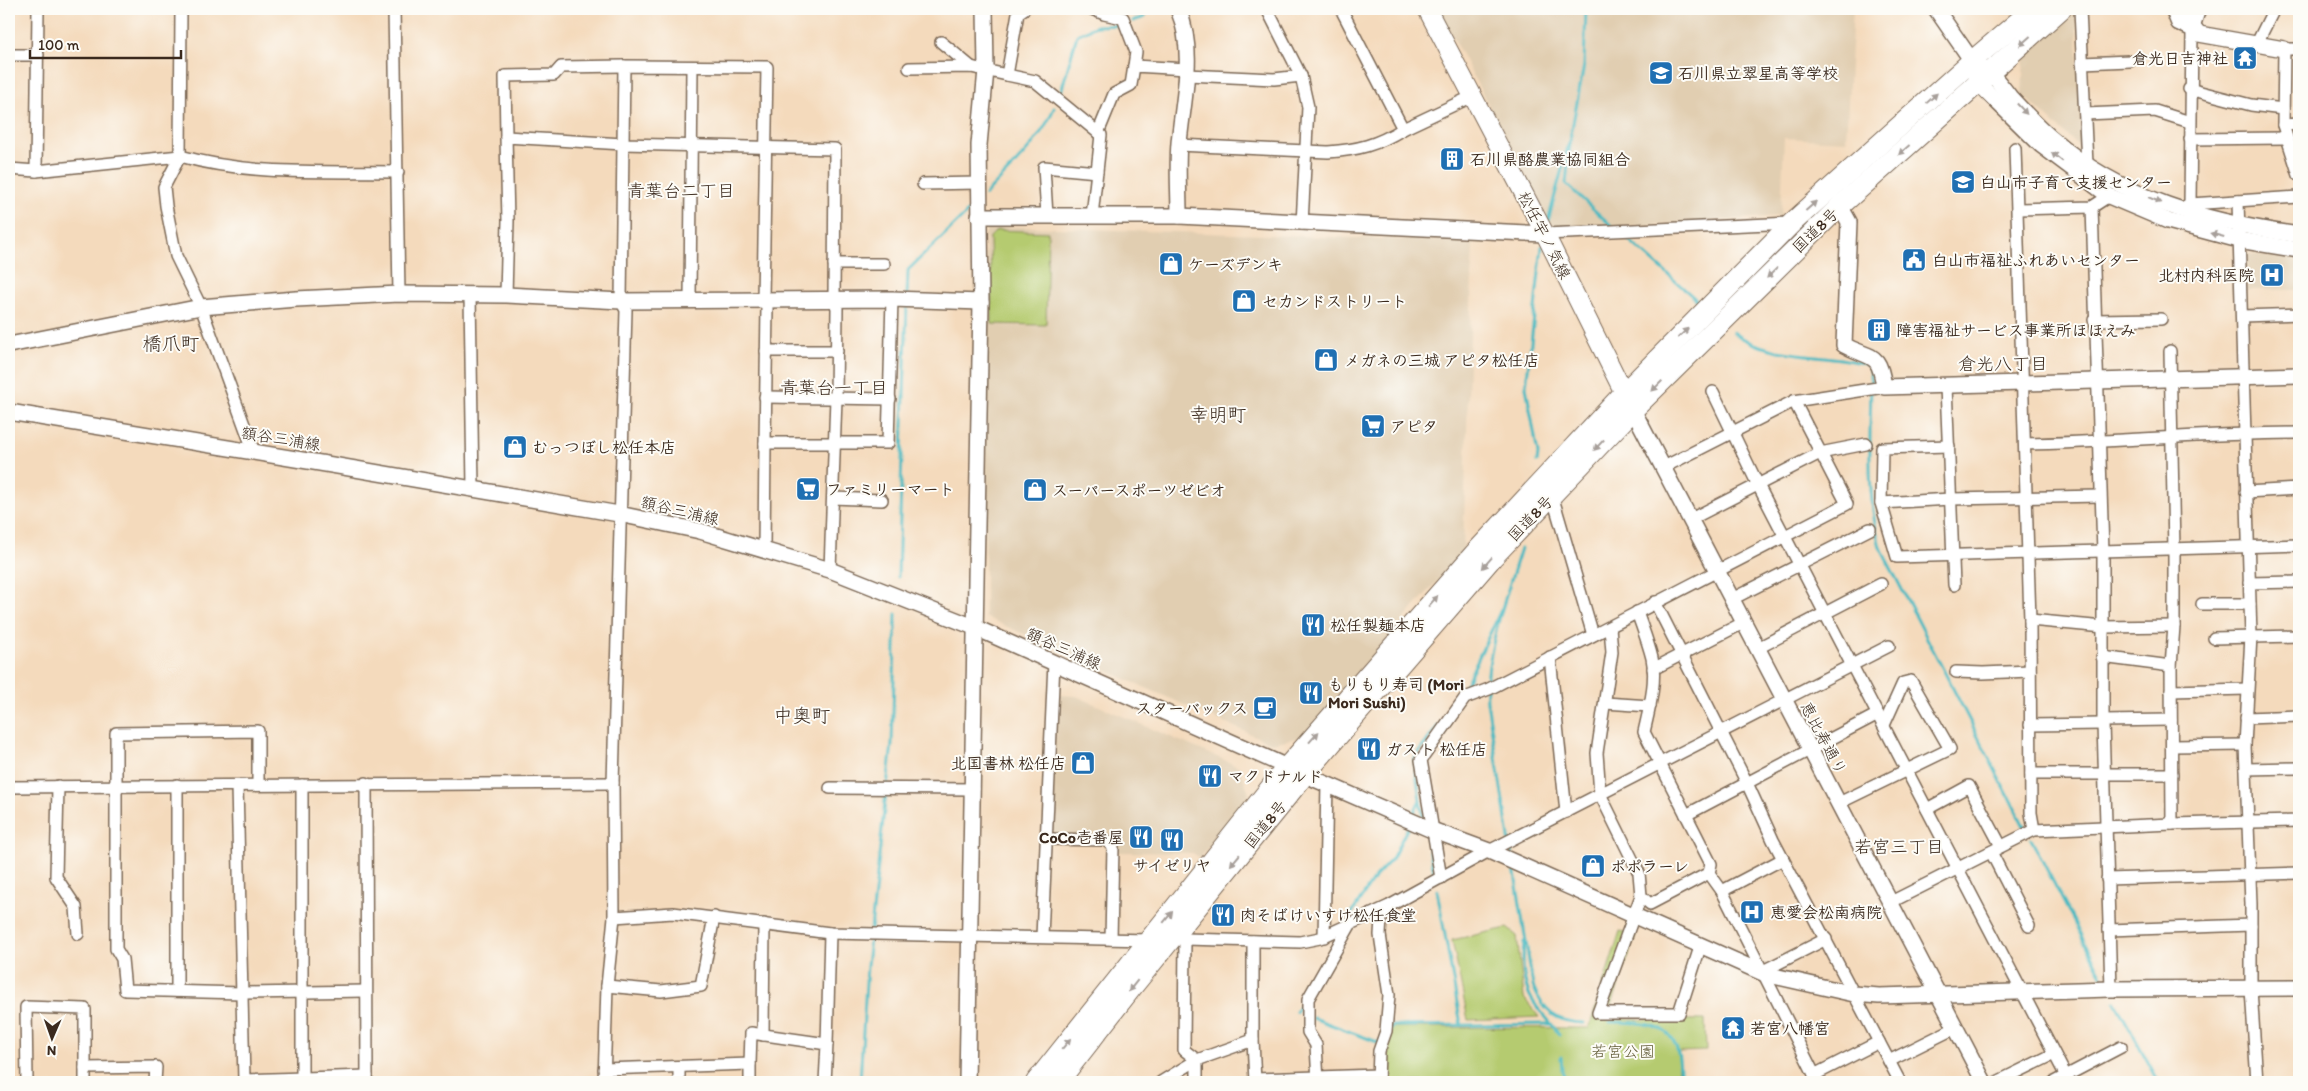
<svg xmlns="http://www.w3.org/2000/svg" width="2308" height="1091" viewBox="0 0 2308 1091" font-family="Itim,'Klee One',sans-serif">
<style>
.built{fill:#e1ceb1}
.green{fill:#b5cb6f;stroke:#787a46}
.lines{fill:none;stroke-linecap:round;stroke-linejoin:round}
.stream{stroke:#4ab9c1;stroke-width:3}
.street-casing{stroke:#7c6855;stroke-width:14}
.secondary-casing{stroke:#7c6855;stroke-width:18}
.primary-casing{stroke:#7c6855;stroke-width:20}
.highway-casing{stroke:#7c6855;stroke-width:22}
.street{stroke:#fff;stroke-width:11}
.secondary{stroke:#fff;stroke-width:15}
.primary{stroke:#fff;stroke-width:18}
.highway{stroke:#fff;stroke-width:20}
.oneway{fill:#a79f9a}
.labels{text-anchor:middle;stroke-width:4;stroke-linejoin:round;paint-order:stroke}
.poi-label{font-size:16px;font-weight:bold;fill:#3b2a1e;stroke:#fdfcf7;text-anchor:start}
.street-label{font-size:16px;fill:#3b2a1e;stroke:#fdfcf7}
.park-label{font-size:16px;fill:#605a36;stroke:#fdfcf7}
.neighbourhood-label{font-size:18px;fill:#3b2a1e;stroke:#fdfcf7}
.quarter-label{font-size:19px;fill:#3b2a1e;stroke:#fdfcf7}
</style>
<rect width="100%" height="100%" fill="#fdfcf7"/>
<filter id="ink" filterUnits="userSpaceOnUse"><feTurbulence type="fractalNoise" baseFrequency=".02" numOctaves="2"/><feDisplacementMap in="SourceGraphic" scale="10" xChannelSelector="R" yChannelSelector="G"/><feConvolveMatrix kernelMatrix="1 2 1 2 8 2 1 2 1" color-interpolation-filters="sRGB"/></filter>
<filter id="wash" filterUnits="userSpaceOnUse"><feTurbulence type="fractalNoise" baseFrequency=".0096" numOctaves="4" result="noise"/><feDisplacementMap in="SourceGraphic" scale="20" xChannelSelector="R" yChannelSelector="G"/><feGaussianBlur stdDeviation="1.12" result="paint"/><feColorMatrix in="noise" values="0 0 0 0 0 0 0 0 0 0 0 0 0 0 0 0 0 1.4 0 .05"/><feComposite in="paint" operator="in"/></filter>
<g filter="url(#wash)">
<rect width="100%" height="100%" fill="#f4dabc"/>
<g class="built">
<path d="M1438,9h415l-7,132 -62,-3 -3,78 -226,15z"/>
<path d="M2076,11l6,138 -60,-55 2,-37z"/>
<path d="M991,226l482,16 -10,309 -161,186 -31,6 -286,-126 1,-387z"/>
<path d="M2243,253l56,7v30h-54z"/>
<path d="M1056,695l20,1 164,71 9,27 -49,64 -7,-5 -76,-1v-8l-57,-7 -8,-7z"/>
</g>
<g class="green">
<path d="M997,230l51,2 -2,93 -54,-1 -2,-87z"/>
<path d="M1507,928l10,8 7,62 15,19 -71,3 -16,-80z"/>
<path d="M1620,931l16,3 -27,80 6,5 90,1 1,31 -29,1 2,8 -1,22h-290l-1,-55 202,1z"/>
</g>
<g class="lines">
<g class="stream">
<path d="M1133,21l12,-4 1,-8"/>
<path d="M1061,92l16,-57 19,-9 25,-1"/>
<path d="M1571,133l-5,51 48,44"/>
<path d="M1571,134l13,-69 2,-56"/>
<path d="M985,195c25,-27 55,-52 69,-87"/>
<path d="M1548,221l21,-78"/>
<path d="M1621,233l78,69"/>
<path d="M907,295l1,-25 66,-64"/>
<path d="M1733,332c39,29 91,19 136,33l2,9c0,58 -6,117 9,173l146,283"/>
<path d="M1537,462l1,-8 -12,-67 16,-141"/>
<path d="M898,577l9,-274"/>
<path d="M1461,695l40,-85"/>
<path d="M887,786l5,-42 4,-130"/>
<path d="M1420,801l3,15"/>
<path d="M1412,817l8,-17 -6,-41 24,-33"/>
<path d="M1427,837l7,35"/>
<path d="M2031,839l71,137"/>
<path d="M1512,856l-25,-154c-3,-47 20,-108 34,-154"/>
<path d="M1514,867l19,119c10,25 23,37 51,37"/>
<path d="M1437,890l24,135"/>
<path d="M1350,916l25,-39 17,-18 17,-34"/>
<path d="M1524,942c-2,20 -2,45 11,62 7,10 18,20 24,31"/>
<path d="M2115,1002l44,80"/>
<path d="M1296,1012l8,-15"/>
<path d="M1313,1018l67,25"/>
<path d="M1610,1022c50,0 72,5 70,60"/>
<path d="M1391,1029l2,-3 158,-2"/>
<path d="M1384,1056l1,26"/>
<path d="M1561,1057l1,14 5,11"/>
<path d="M860,1082l7,-116 19,-174"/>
</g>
</g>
</g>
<g filter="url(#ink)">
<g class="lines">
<defs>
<g id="street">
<path d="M181,9l-1,147 -16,31 2,19 10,50 25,51 53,145"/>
<path d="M394,9l5,285"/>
<path d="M1092,9l12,5 19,4 13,34 -2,14"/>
<path d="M1267,9l34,67 7,31 -6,117"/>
<path d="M2080,9l7,156"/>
<path d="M2171,9l6,15 20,9"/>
<path d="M2194,27l6,-18"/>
<path d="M941,42l30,25"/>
<path d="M2256,45l18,-36"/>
<path d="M2299,49h-15l-1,76 16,50"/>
<path d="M9,55h29"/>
<path d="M2082,63l48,-2"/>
<path d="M909,68l62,-1 36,8 11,-62 6,-4"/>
<path d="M1007,75l28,6 66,54 -9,81"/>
<path d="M1187,75l87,4 27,-3"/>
<path d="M2189,89l62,16 32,4"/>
<path d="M2085,114l70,-3 35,11"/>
<path d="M2283,125l16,-1"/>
<path d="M1403,129l70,-33"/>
<path d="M1098,133l16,-39 17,-9 3,-19 53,3"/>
<path d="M506,137l-1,-61 49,-1 7,-8 63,-1"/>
<path d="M2190,139l96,-1"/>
<path d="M1179,145l149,7c30,-2 49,-7 75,-23l-62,-120"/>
<path d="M2015,148l15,472 1,193 3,17"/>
<path d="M9,169l27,2 144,-15c71,20 145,15 218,16"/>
<path d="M36,171l2,-162"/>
<path d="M923,184l56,-1"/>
<path d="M2238,201l13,435 -6,109 6,159v85l6,93"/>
<path d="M2190,204l2,-172"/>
<path d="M2092,207l11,345v172l8,265"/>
<path d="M2184,207l6,-3 109,-7"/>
<path d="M2018,209l74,-2 17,-11"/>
<path d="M1047,216l-3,-49 53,5"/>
<path d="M1545,234l246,-11"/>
<path d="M834,264h50"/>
<path d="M470,295l3,193"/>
<path d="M506,295l2,-74 -2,-84 117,7 212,5 -1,150 3,9 -1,90 -6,172"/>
<path d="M690,299l2,-232"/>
<path d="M2242,316l57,-2"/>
<path d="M2094,320l67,-1"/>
<path d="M766,351h71"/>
<path d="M2170,351l4,199v76l-3,40 1,158"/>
<path d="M1946,386l8,199"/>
<path d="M1713,392l45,93 311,597"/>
<path d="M765,397l125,2"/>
<path d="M2025,444c92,-2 183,-11 274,-11"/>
<path d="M1664,467l130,-66 90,-14"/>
<path d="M2246,492l53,-3"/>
<path d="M1552,495l41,140"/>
<path d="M2100,496l-149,3 -70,4 16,54 402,-12"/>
<path d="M833,498l49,2"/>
<path d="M1881,503l1,-55 67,-2"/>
<path d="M1691,519l129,-66 46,-9"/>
<path d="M764,550l1,-107"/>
<path d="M2249,583l50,-1"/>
<path d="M1732,599l138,-70"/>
<path d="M1655,602l92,181 26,57 127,242"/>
<path d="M2202,604h48"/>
<path d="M1637,612c5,15 11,30 15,46 5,23 -3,52 -8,74l67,132 -2,9 13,18 96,191"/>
<path d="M2030,620l74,7 70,-1"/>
<path d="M1610,627l2,25 -15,101 3,41 39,79 2,23 -43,117h81l22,-69"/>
<path d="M2214,638l85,-2"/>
<path d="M1758,648l123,-64"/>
<path d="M1550,657l16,155"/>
<path d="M2102,657l69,9"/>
<path d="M1653,669l92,-47"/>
<path d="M1956,672l27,1 47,-2"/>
<path d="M2171,691l76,-2"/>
<path d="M1605,703l45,3"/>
<path d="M2246,718l53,-2"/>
<path d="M2103,721l68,-1"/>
<path d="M2030,725l73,-1"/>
<path d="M2172,746l73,-1"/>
<path d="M2246,769l53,-1"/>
<path d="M2031,774h141"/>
<path d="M366,783l1,299"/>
<path d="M258,785v-54l-142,2v216l6,10 3,31 117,3 124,-2"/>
<path d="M58,786l-2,91 20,30 2,27"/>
<path d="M237,786l7,294 123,-4"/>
<path d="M9,787l604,-4"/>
<path d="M830,788l144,1"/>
<path d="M1839,803l111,-54 -39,-68 -8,2 -19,42"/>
<path d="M1927,809l42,-23 32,60"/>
<path d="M1686,815l192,-101"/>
<path d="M1047,839l59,1 7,7 -2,92"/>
<path d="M1991,852l38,74"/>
<path d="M1441,878l-20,-118 44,-62 24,-9 358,-185 -53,-103"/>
<path d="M2107,879l192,-6"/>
<path d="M1722,891l61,-32"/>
<path d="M1641,896l9,8 59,-31"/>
<path d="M1891,902l143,-72 138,-6 127,-3"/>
<path d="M614,917l59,-4 157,20 319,7"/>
<path d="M2109,930l142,-5"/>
<path d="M1179,935l6,4 -1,111 13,10v22"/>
<path d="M1042,937l12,-275"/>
<path d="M1324,937l3,-154"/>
<path d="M1185,939l115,3 20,-4 69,-32"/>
<path d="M1253,941v99l2,42"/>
<path d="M1761,972l65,-33"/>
<path d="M607,986l54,5 40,-5 13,-69"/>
<path d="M177,991v-206"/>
<path d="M763,1035l1,-111"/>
<path d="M827,1044l3,-111"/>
<path d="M1889,1061l66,-33"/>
<path d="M750,1064v18"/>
<path d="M679,1067v15"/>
<path d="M85,1068l71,-1 -1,15"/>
<path d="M604,1069l146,-5 1,-31 76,11 -2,38"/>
<path d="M1814,1075l65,-33"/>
<path d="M302,1078v-293"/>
<path d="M1255,1079l123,-4"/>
<path d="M27,1082l-1,-75 59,2v73"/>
<path d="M604,1082l3,-96 7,-69 -1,-134 13,-473 -5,-9 3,-235 143,1 -4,232 4,8 -2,136h123l4,-144"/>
<path d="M1161,1082l36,-22 56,-20"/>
<path d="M1318,1082l-2,-37 -8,-13v-33l42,-74"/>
<path d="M1378,1082l1,-31 7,-20 3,-36 -9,-60 1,-17 10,-13 98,-54 400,-205"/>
<path d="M1997,1082l57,-28"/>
<path d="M2054,1082l67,-35"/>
</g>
<g id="secondary">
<path d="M1178,9c18,42 5,89 1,134 -2,24 0,49 0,73"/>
<path d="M1936,9l36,52 6,22 63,62 68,51 59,25 71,19 60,10"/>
<path d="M2183,9l4,10 12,15 85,15"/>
<path d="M1981,67c13,7 20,19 29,30 13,14 26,28 40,40 72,63 157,85 249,98"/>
<path d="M1840,206l9,16 -5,123c27,15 35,5 40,42l415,-12"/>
<path d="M979,216h200l366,18"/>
<path d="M9,345l192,-38 95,-8 103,-5 107,1 115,6 271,-2 89,3"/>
<path d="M1633,410l351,672"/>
<path d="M9,412l317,52 293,50 81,17 130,39 144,57 313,140 145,63 57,21 276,123 89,20 25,2 232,-7 188,-1"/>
<path d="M967,1082l14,-780 -2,-157 7,-75 -1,-61"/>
</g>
<path id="primary" d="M1427,9l118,225 85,171"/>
<g id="highway">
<path d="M1036,1082l251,-315 187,-213 150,-161 168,-170 180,-162 61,-52"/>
<path d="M1058,1082l75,-96 173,-213 186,-215 141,-148 207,-204 221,-197"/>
</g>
</defs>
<use href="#street" class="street-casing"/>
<use href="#secondary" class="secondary-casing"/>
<use href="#primary" class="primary-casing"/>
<use href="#highway" class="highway-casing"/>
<use href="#street" class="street"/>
<use href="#secondary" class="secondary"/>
<use href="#primary" class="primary"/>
<use href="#highway" class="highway"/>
</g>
<defs><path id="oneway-solid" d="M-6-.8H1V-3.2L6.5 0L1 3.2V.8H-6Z" transform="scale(1.25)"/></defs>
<g class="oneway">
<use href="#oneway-solid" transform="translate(2025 41) rotate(138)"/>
<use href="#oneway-solid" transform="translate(1932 98) rotate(-43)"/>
<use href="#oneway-solid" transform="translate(2022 109) rotate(47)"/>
<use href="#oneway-solid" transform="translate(1904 150) rotate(138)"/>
<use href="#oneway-solid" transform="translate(2057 157) rotate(-141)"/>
<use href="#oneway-solid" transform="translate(2155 200) rotate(22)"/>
<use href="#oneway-solid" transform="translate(1811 206) rotate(-42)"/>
<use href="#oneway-solid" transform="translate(2217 235) rotate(-165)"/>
<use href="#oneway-solid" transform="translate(1772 273) rotate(136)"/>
<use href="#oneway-solid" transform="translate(1683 333) rotate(-43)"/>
<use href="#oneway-solid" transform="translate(1657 386) rotate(135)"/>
<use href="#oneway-solid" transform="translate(1599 445) rotate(133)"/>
<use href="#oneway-solid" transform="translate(1487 563) rotate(131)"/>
<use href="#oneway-solid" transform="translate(1433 601) rotate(-49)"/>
<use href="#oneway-solid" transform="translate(1314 737) rotate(-48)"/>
<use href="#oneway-solid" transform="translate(1235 860) rotate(130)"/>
<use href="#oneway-solid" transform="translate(1168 917) rotate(-51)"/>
<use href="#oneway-solid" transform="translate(1133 986) rotate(128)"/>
<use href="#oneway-solid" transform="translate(1066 1044) rotate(-51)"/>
</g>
</g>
<defs>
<symbol id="temple-square" viewBox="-11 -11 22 22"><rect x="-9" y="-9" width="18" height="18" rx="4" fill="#1f6fb2" stroke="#fdfcf7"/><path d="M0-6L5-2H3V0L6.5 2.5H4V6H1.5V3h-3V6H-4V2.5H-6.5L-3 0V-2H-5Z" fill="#fff"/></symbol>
<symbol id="school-square" viewBox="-11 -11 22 22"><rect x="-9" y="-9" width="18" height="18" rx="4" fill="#1f6fb2" stroke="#fdfcf7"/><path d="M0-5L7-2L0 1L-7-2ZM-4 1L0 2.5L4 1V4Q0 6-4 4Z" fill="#fff"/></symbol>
<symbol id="building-square" viewBox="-11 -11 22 22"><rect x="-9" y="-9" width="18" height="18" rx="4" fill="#1f6fb2" stroke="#fdfcf7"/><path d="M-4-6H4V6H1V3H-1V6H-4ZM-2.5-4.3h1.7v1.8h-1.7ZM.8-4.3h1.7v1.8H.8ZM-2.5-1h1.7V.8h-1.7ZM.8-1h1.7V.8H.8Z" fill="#fff"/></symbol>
<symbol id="civic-square" viewBox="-11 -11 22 22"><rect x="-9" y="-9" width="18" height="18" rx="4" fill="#1f6fb2" stroke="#fdfcf7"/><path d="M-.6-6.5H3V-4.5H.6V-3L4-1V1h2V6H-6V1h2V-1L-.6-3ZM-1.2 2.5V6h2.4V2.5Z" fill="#fff"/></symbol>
<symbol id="shop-square" viewBox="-11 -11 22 22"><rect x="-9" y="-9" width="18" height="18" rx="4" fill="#1f6fb2" stroke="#fdfcf7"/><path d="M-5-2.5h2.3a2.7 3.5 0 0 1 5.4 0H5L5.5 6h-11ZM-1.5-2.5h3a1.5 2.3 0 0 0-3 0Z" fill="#fff"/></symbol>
<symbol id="hospital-square" viewBox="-11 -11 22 22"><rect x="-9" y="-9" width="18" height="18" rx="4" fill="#1f6fb2" stroke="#fdfcf7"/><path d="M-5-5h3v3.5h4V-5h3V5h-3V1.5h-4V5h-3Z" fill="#fff"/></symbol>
<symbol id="supermarket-square" viewBox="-11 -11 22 22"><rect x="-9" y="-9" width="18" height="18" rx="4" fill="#1f6fb2" stroke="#fdfcf7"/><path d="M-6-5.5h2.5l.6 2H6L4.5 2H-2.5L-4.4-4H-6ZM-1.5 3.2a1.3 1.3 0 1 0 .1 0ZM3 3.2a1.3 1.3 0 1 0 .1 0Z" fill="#fff"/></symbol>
<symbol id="restaurant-square" viewBox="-11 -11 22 22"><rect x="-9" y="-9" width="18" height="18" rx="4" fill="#1f6fb2" stroke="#fdfcf7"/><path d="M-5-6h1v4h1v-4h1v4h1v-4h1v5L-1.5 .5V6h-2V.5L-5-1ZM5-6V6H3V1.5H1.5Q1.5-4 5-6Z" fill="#fff"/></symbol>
<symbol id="cafe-square" viewBox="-11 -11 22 22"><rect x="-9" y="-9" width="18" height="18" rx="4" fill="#1f6fb2" stroke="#fdfcf7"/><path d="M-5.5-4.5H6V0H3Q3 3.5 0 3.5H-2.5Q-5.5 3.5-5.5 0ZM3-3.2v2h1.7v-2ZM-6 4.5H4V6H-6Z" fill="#fff"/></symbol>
</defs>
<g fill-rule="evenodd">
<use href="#temple-square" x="2231" y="44" width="28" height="28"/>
<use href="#school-square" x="1647" y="59" width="28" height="28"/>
<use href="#building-square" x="1438" y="145" width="28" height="28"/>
<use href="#school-square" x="1949" y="168" width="28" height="28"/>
<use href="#civic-square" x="1900" y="246" width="28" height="28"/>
<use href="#shop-square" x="1157" y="250" width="28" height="28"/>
<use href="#hospital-square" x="2258" y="261" width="28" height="28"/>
<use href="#shop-square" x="1230" y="287" width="28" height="28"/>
<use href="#building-square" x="1865" y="316" width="28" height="28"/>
<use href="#shop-square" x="1312" y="346" width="28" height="28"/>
<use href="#supermarket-square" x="1359" y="412" width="28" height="28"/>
<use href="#shop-square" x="501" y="433" width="28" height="28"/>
<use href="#supermarket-square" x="794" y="475" width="28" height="28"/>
<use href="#shop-square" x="1021" y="476" width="28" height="28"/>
<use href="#restaurant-square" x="1299" y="611" width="28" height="28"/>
<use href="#restaurant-square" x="1297" y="679" width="28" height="28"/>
<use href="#cafe-square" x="1251" y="694" width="28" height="28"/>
<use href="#restaurant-square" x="1355" y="735" width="28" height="28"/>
<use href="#shop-square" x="1069" y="749" width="28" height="28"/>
<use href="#restaurant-square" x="1196" y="762" width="28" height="28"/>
<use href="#restaurant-square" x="1127" y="823" width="28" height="28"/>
<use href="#restaurant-square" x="1158" y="826" width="28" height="28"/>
<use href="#shop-square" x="1579" y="852" width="28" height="28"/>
<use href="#hospital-square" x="1738" y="898" width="28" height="28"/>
<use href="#restaurant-square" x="1209" y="901" width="28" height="28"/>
<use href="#temple-square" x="1719" y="1014" width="28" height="28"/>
</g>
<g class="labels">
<g class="poi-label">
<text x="2228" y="64" text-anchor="end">倉光日吉神社</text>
<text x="1678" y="79">石川県立翠星高等学校</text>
<text x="1470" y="165">石川県酪農業協同組合</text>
<text x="1980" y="188">白山市子育て支援センター</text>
<text x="1932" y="266">白山市福祉ふれあいセンター</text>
<text x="1188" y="270">ケーズデンキ</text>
<text x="2254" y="281" text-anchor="end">北村内科医院</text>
<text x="1262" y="307">セカンドストリート</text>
<text x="1896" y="336">障害福祉サービス事業所ほほえみ</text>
<text x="1344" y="366">メガネの三城 アピタ松任店</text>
<text x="1390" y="432">アピタ</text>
<text x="532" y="453">むっつぼし松任本店</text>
<text x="826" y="495">ファミリーマート</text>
<text x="1052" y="496">スーパースポーツゼビオ</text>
<text x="1330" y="631">松任製麺本店</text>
<text x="1328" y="690">もりもり寿司 (Mori<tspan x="1328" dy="18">Mori Sushi)</tspan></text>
<text x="1248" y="714" text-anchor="end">スターバックス</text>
<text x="1386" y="755">ガスト 松任店</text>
<text x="1066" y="769" text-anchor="end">北国書林 松任店</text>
<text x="1228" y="782">マクドナルド</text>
<text x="1124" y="843" text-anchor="end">CoCo壱番屋</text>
<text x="1172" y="871" text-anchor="middle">サイゼリヤ</text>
<text x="1610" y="872">ポポラーレ</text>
<text x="1770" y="918">恵愛会松南病院</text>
<text x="1240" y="921">肉そばけいすけ松任食堂</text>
<text x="1750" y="1034">若宮八幡宮</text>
</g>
<g class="street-label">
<text transform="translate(1815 230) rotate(-44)" y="6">国道8号</text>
<text transform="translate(1545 235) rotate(63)" y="6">松任宇ノ気線</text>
<text transform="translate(281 438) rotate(9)" y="6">額谷三浦線</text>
<text transform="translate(680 510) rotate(13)" y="6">額谷三浦線</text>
<text transform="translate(1530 518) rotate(-46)" y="6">国道8号</text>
<text transform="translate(1064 648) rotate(24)" y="6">額谷三浦線</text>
<text transform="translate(1824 738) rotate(62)" y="6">恵比寿通り</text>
<text transform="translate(1265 824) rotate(-51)" y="6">国道8号</text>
</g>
<g class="park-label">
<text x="1623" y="1057">若宮公園</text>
</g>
<g class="neighbourhood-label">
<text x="681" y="197">青葉台二丁目</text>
<text x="2003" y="370">倉光八丁目</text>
<text x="834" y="394">青葉台一丁目</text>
<text x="1899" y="853">若宮三丁目</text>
</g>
<g class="quarter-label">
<text x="171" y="350">橋爪町</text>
<text x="1218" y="421">幸明町</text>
<text x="802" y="722">中奥町</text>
</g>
</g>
<rect width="2308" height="1091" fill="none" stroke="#fdfcf7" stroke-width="30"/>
<g transform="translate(52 1038) rotate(182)" stroke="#fdfcf7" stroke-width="4" paint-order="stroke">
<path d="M0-4L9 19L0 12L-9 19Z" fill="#3b2a1e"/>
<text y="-8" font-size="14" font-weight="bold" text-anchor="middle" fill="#3b2a1e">N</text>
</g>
<path d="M30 50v8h151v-8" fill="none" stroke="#3b2a1e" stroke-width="2.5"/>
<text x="38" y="50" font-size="15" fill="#3b2a1e" stroke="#fdfcf7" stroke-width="4" paint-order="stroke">100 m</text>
</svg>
